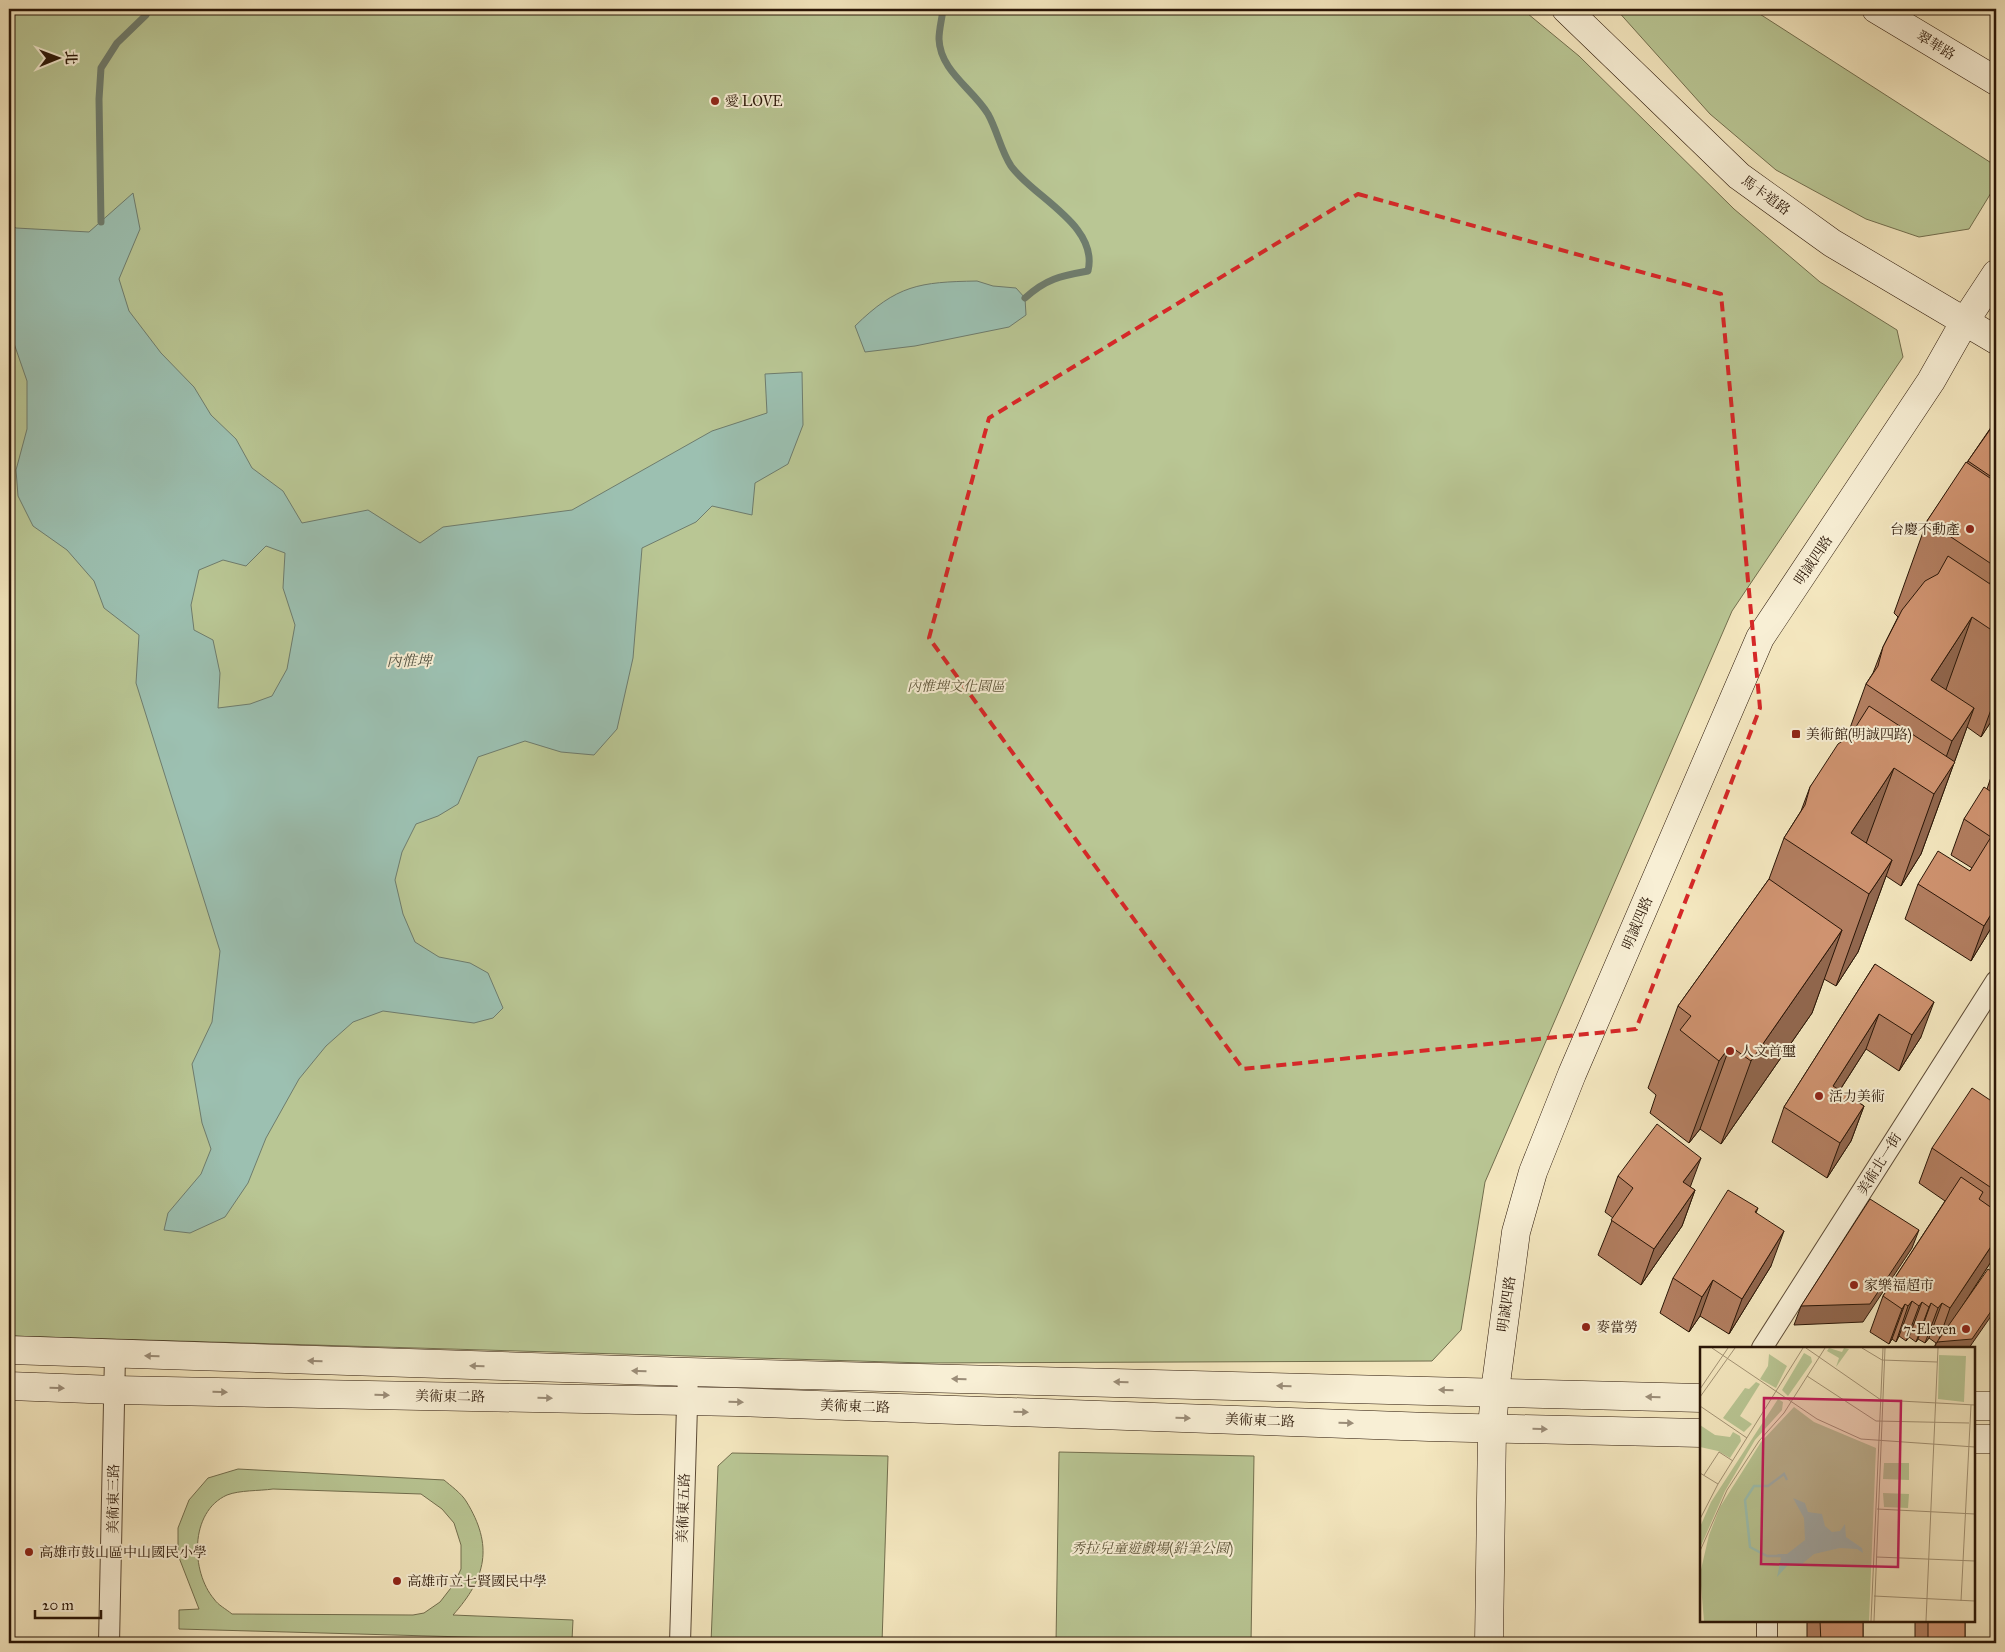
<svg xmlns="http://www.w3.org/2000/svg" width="2005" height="1652" viewBox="0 0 2005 1652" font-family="'IM FELL Great Primer','Noto Serif TC',serif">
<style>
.green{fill:#b9c694;stroke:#726e4e;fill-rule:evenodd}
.water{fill:#9cc0b1;stroke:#6e7c6d;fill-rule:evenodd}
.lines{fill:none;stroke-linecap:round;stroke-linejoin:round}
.stream{stroke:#6e7c6d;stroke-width:7}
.street-casing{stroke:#5c4a35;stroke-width:22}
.secondary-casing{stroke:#2a1607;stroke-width:29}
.street{stroke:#f8efd5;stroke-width:20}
.secondary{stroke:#f8efd5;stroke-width:28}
.wall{fill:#b27e60;stroke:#2a1607}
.shaded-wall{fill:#91674e;stroke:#2a1607}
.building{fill:#cf9370;stroke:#2a1607}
.oneway{fill:#9b8d78}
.marked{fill:none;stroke:#d62828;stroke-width:4;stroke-dasharray:10 6;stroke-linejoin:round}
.poi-dot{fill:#8f2418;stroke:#f8efd5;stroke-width:2}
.labels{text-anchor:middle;stroke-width:4;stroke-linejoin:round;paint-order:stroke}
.street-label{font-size:14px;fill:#2a1607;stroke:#f8efd5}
.poi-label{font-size:14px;fill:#2a1607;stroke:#f8efd5;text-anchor:start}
.park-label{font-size:14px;font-style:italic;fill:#5c5438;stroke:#f8efd5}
.water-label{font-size:15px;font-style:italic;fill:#525242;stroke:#f8efd5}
.inset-river{fill:none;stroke:#9cc0b1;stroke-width:2.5}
.inset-road{fill:none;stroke:#a39375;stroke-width:1}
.view{fill:#c2185b;fill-opacity:0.15;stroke:#c2185b;stroke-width:2.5}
.inset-edge{fill:none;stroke:#2a1607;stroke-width:2.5}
</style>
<rect width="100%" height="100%" fill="#f4e7bf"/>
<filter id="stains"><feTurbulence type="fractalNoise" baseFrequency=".004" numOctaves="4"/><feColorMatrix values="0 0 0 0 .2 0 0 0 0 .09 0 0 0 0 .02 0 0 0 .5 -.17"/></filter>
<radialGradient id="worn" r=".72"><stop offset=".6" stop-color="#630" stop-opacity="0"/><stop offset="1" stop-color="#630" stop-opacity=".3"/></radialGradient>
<g class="green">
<path d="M9,9h1513l57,47 155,153 86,73 77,48 6,27 -171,254 -247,571 -24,148 -29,31 -507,2 -916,-27z"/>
<path d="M1616,9h136l244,157 -2,22 -25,41 -50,8 -53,-18 -90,-49 -66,-56z"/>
<path d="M1059,1452l195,4 -3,187h-195z"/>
<path d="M732,1453l156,3 -6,187h-171l7,-177z"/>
<path d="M238,1469l206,11c7,6 17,13 22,21 28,45 20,77 -13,114l120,5 -1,20 -393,-11v-19l20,-1 -21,-54v-27l11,-28 19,-22zM273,1489l148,5 21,15 12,14 7,22v24l-7,15 -14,18 -16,11 -11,2 -181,-1c-6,-5 -14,-9 -18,-15 -23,-27 -25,-87 13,-104 13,-5 32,-4 46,-6z"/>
</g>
<g class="water">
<path d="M133,193l7,36 -21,50 10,32 32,42 33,34 17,28 25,24 16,29 31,23 19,32 66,-13 52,33 23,-16 129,-17 140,-79 55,-18 -2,-39 37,-2 1,53 -15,39 -33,19 -3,32 -40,-9 -16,16 -54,26 -9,110 -16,71 -23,26 -33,-3 -36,-11 -47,16 -20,47 -20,12 -22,8 -14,28 -7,28 8,34 12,28 24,15 31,6 18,10 15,35 -10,10 -19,5 -91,-12 -30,11 -27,24 -27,33 -33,59 -18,45 -23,34 -35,16 -26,-3 4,-17 33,-39 10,-25 -9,-26 -10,-59 20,-42 8,-71 -84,-268 3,-48 -35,-27 -10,-27 -27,-31 -34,-24 -15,-30 -2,-26 11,-41v-48l-18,-52v-105l7,4 73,4zM266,546l19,7 -2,35 12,37 -8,44 -15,27 -22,8 -32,4 2,-35 -7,-33 -19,-10 -3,-25 8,-35 24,-10 23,6z"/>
<path d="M977,281l16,5 23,2 9,10 1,17 -17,12 -94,19 -50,6 -10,-26c42,-41 64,-44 122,-45z"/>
</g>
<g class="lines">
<g class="stream">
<path d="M943,9c-1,10 -4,20 -4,30 1,32 34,50 49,75 9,16 13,37 23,52 22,31 88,59 77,105 -28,5 -42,8 -63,27"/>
<path d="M101,222l-2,-123 2,-31 16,-25 29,-28 3,-6"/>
</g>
<defs>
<g id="street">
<path d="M1762,1348l234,-367"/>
<path d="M109,1643l6,-288"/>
<path d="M680,1643l8,-271"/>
<path d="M1767,1643v-22"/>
</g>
<g id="secondary">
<path d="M1566,9l173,167 93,67 164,97"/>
<path d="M1876,9l120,72"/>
<path d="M9,1350l679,22 1013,26"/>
<path d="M9,1386l106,4 621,12 693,25 272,6"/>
<path d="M1974,1406h22"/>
<path d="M1974,1439h22"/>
<path d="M1489,1643l3,-214 3,-38 21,-159 17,-60 39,-98 188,-436 171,-257 34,-60 31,-47"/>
</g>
</defs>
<use href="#street" class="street-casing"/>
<use href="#secondary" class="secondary-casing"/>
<use href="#street" class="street"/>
<use href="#secondary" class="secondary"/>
</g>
<g class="wall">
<path d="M1996,420v294l-15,23 -14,-10 -46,127 -20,32 -15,-10 -28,76 -22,34 -12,-7 -12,34 -91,131 -21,-15 -11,14 -39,-30 6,-18 -8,-7 30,-82 91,-127 15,-41 17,-27 9,-24 36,-48 20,-55 7,-11 10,-26 15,-30 -4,-4 33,-92z"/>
<path d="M1996,771v149l-25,41 -66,-42 13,-35 52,-13 2,-3 -21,-13 13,-36 23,-30 4,-12z"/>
<path d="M1875,964l46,73 -22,34 -33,-22 -26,41 24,16 -13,35 -24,37 -55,-36 12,-35z"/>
<path d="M1996,1104v150l-28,43 1,51h-35l2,-5 -7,-5 -4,5 -7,-4 -2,3 -7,-5 -3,4 -7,-5 -3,6 -4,-3 -3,5 -19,-12 13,-36 62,-95 -26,-18 13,-35z"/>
<path d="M1618,1176l72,11 5,3 -13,36 -41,59 -43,-30 15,-37 -8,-6z"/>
<path d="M1758,1208l-2,5 15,53 -42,68 -29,-18 -11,16 -29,-19 13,-35z"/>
<rect x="1807" y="1621" width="56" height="22"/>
<rect x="1915" y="1621" width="50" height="22"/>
</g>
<g class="shaded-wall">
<path d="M1996,566v42l-20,12 20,-53z"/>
<path d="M1972,617l-33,92 -8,-29z"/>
<path d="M1996,696v18l-15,23z"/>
<path d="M1974,708l-53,146 -20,32 33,-92 -1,-1 19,-52z"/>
<path d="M1894,768l-34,92 -9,-27z"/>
<path d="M1892,860l-34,92 -22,34 33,-92z"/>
<path d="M1996,906v14l-25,41 13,-35z"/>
<path d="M1842,930l-30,83 -91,131 30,-83z"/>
<path d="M1934,1002l-13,35 -22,34 13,-36z"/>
<path d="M1879,1014l-13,35 -46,72 13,-35z"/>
<path d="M1730,1046l-30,83 -11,14 30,-82z"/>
<path d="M1864,1106l-13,35 -24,37 13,-35z"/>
<path d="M1701,1158l-13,35 -5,-11z"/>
<path d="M1695,1190l-13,36 -41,59 13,-36z"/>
<path d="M1919,1230l-7,18 -49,74 -69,3 7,-19z"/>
<path d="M1784,1231l-13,35 -42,68 13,-35z"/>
<path d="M1996,1239v15l-57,88 57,-38v5l-27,39h-35l3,-6h1l12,-34z"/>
<path d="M1713,1280l-13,36 -11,16 13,-35z"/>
<path d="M1912,1301l-13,35 -3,6 12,-36z"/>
<path d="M1922,1302l-13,35 -3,4 13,-35z"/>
<path d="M1931,1303l-13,36 -2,3 13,-35z"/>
<path d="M1942,1303l-13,35 -4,5 13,-35z"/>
<path d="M1905,1304l-13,35 -3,5 13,-35z"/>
</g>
<g class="building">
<path d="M1996,421v59l-28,-19z"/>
<path d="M1966,462l30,20v85l-69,-46z"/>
<path d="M1948,556l48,32v45l-24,-16 -41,63 43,28 -22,33 -86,-57 12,-18 5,-19 19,-37 23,-29 13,-7z"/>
<path d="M1869,706l86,56 -21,32 -40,-26 -43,65 41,27 -23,34 -85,-56 21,-33 5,-18 28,-43 12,-8z"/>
<path d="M1996,771v10l-5,-4z"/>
<path d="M1984,787l12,8v111l-12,20 -66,-42 20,-33 32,20 21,-34 -27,-18z"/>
<path d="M1769,879l73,51 -91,131 -21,-15 -11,15 -39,-31 11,-14 -13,-10z"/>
<path d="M1875,964l59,38 -22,33 -33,-21 -46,72 31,20 -24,37 -56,-36z"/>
<path d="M1972,1088l24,16v87l-64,-43z"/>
<path d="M1657,1124l44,34 -18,24 12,8 -41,59 -43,-29 22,-32 -15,-12z"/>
<path d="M1961,1177l22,15 -4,7 17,12v28l-46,69 -8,-5 -4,5 -7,-5 -2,4 -7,-5 -3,4 -7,-5 -4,5 -3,-2 -3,5 -19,-13z"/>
<path d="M1728,1190l30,18 -3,4 29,19 -42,68 -29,-19 -11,17 -29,-19z"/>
<path d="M1870,1199l49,31 -49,74 -69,2z"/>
<path d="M1988,1269l8,5v30l-24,35 -35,3z"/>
<path d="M1820,1621h43v22h-42z"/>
<rect x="1928" y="1621" width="37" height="22"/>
</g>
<defs><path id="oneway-solid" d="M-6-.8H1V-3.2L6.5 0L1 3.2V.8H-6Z" transform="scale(1.25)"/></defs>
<g class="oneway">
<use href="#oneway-solid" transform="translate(152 1356) rotate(-178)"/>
<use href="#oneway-solid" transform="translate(315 1361) rotate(-178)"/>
<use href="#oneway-solid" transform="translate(477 1366) rotate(-178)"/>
<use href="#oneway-solid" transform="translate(639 1371) rotate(-178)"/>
<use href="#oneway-solid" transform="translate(959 1379) rotate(-179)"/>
<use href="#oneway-solid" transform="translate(1121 1382) rotate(-179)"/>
<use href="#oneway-solid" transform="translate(1284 1386) rotate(-179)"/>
<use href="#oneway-solid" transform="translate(57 1388) rotate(2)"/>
<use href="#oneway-solid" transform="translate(1446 1390) rotate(-179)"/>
<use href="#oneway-solid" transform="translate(220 1392) rotate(1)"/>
<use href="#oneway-solid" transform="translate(382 1395) rotate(1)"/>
<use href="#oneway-solid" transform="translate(1653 1397) rotate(-178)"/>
<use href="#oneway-solid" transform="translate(545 1398) rotate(1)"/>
<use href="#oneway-solid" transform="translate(736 1402) rotate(1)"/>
<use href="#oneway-solid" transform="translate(1021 1412) rotate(2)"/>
<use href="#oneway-solid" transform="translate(1183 1418) rotate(2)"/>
<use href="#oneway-solid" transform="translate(1346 1423) rotate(2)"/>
<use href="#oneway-solid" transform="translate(1540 1429) rotate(1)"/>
</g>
<path class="marked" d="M1358,194l363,100 39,414 -124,321 -393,40 -314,-431 60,-220z"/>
<g class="poi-dot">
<circle cx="715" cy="101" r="5"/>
<circle cx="1970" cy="529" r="5"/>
<rect x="1791" y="729" width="10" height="10" rx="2.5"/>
<circle cx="1730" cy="1051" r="5"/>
<circle cx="1819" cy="1096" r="5"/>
<circle cx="1854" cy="1285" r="5"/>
<circle cx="1586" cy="1327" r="5"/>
<circle cx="1966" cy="1329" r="5"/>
<circle cx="29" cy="1552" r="5"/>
<circle cx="397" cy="1581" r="5"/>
</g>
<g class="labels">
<g class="street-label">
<text transform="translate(1936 45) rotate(31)" y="5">翠華路</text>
<text transform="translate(1766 195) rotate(36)" y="5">馬卡道路</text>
<text transform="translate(1813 560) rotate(-56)" y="5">明誠四路</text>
<text transform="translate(1637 923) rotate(-67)" y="5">明誠四路</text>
<text transform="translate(1879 1164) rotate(-58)" y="5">美術北一街</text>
<text transform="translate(1506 1304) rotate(-82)" y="5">明誠四路</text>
<text transform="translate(450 1396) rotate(1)" y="5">美術東二路</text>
<text transform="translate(855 1406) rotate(2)" y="5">美術東二路</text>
<text transform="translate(1260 1420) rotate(2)" y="5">美術東二路</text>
<text transform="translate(113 1499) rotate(-89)" y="5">美術東三路</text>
<text transform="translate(683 1508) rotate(-88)" y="5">美術東五路</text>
</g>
<g class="poi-label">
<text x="725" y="106">愛 LOVE</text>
<text x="1960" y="534" text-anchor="end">台慶不動產</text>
<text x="1806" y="739">美術館(明誠四路)</text>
<text x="1740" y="1056">人文首璽</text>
<text x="1829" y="1101">活力美術</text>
<text x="1864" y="1290">家樂福超市</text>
<text x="1596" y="1332">麥當勞</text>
<text x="1956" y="1334" text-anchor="end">7-Eleven</text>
<text x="39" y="1557">高雄市鼓山區中山國民小學</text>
<text x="407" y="1586">高雄市立七賢國民中學</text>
</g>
<g class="park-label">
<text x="956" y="691">內惟埤文化園區</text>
<text x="1152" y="1553">秀拉兒童遊戲場(鉛筆公園)</text>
</g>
<g class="water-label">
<text x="409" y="666">內惟埤</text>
</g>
</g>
<g transform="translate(1700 1347)">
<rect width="275" height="275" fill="#f4e7bf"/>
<path d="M129,1l13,4 2,-4 5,1 -13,18 3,-9 -12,-7zM104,6l7,4 1,5 -24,34 -6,-6zM69,7l18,12 -11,22 -16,-9 8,-13zM239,8l27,1 -2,46 -26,-3zM56,35l4,2 -20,32 12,8 -8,8 -21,-14 22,-30 4,1zM78,52l5,3 -1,8 -27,30 -30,51 -25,57v-21l11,-25zM94,60l20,15 62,26 -7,173h-165l-4,-47 9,-39 11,-28 41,-65zM0,78l15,10 15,2 3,-5 7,4 1,5 -11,17 -12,-7 -18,-4zM184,116h25v17l-26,-1zM183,146l26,1 -1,14 -24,-1z" fill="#b9c694"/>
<path d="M93,151l12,5 3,9 14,2 3,12 7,6 8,-1 5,-7 1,13 16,11 1,5 -6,-4 -17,-1 -26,6 -12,10h-13l-12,13 4,-19 -4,-4h10l18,-14 -1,-22z" fill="#9cc0b1"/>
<path class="inset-river" d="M80,209h-13l-17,-9 -5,-47 9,-14h14l16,-12 3,6"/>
<path class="inset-road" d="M12,1l105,71 44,20 114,8M106,1l75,52 94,5M162,1l20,12 55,2M107,29l69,45 93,2M0,42l28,-41M0,50l35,-49M0,59l47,32M0,126l18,11M4,128l15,-23 14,9M177,162l98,5M0,172l18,-35 85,-136M0,204l27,-61 32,-49 25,-28 41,-65M177,210l98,4M174,249l101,5M261,254l10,-196M171,274l12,-273M174,274l11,-273M226,274l12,-273"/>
<path class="view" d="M64,51l137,3 -3,166 -137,-3z"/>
<rect width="275" height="275" class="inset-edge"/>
</g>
<rect width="2005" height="1652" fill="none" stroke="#f4e7bf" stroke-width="30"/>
<rect x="10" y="10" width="1985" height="1632" fill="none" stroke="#2a1607" stroke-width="2.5"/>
<rect x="15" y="15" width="1975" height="1622" fill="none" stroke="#2a1607"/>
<g transform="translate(58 58) rotate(89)" stroke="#f8efd5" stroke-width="4" paint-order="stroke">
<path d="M0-4L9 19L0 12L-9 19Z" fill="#2a1607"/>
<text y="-8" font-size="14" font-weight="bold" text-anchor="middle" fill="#2a1607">北</text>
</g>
<path d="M35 1610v8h66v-8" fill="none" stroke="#2a1607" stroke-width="2.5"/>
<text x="42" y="1610" font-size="15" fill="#2a1607" stroke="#f8efd5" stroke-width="4" paint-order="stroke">20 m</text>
<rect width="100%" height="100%" filter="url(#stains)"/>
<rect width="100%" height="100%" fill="url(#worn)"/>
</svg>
